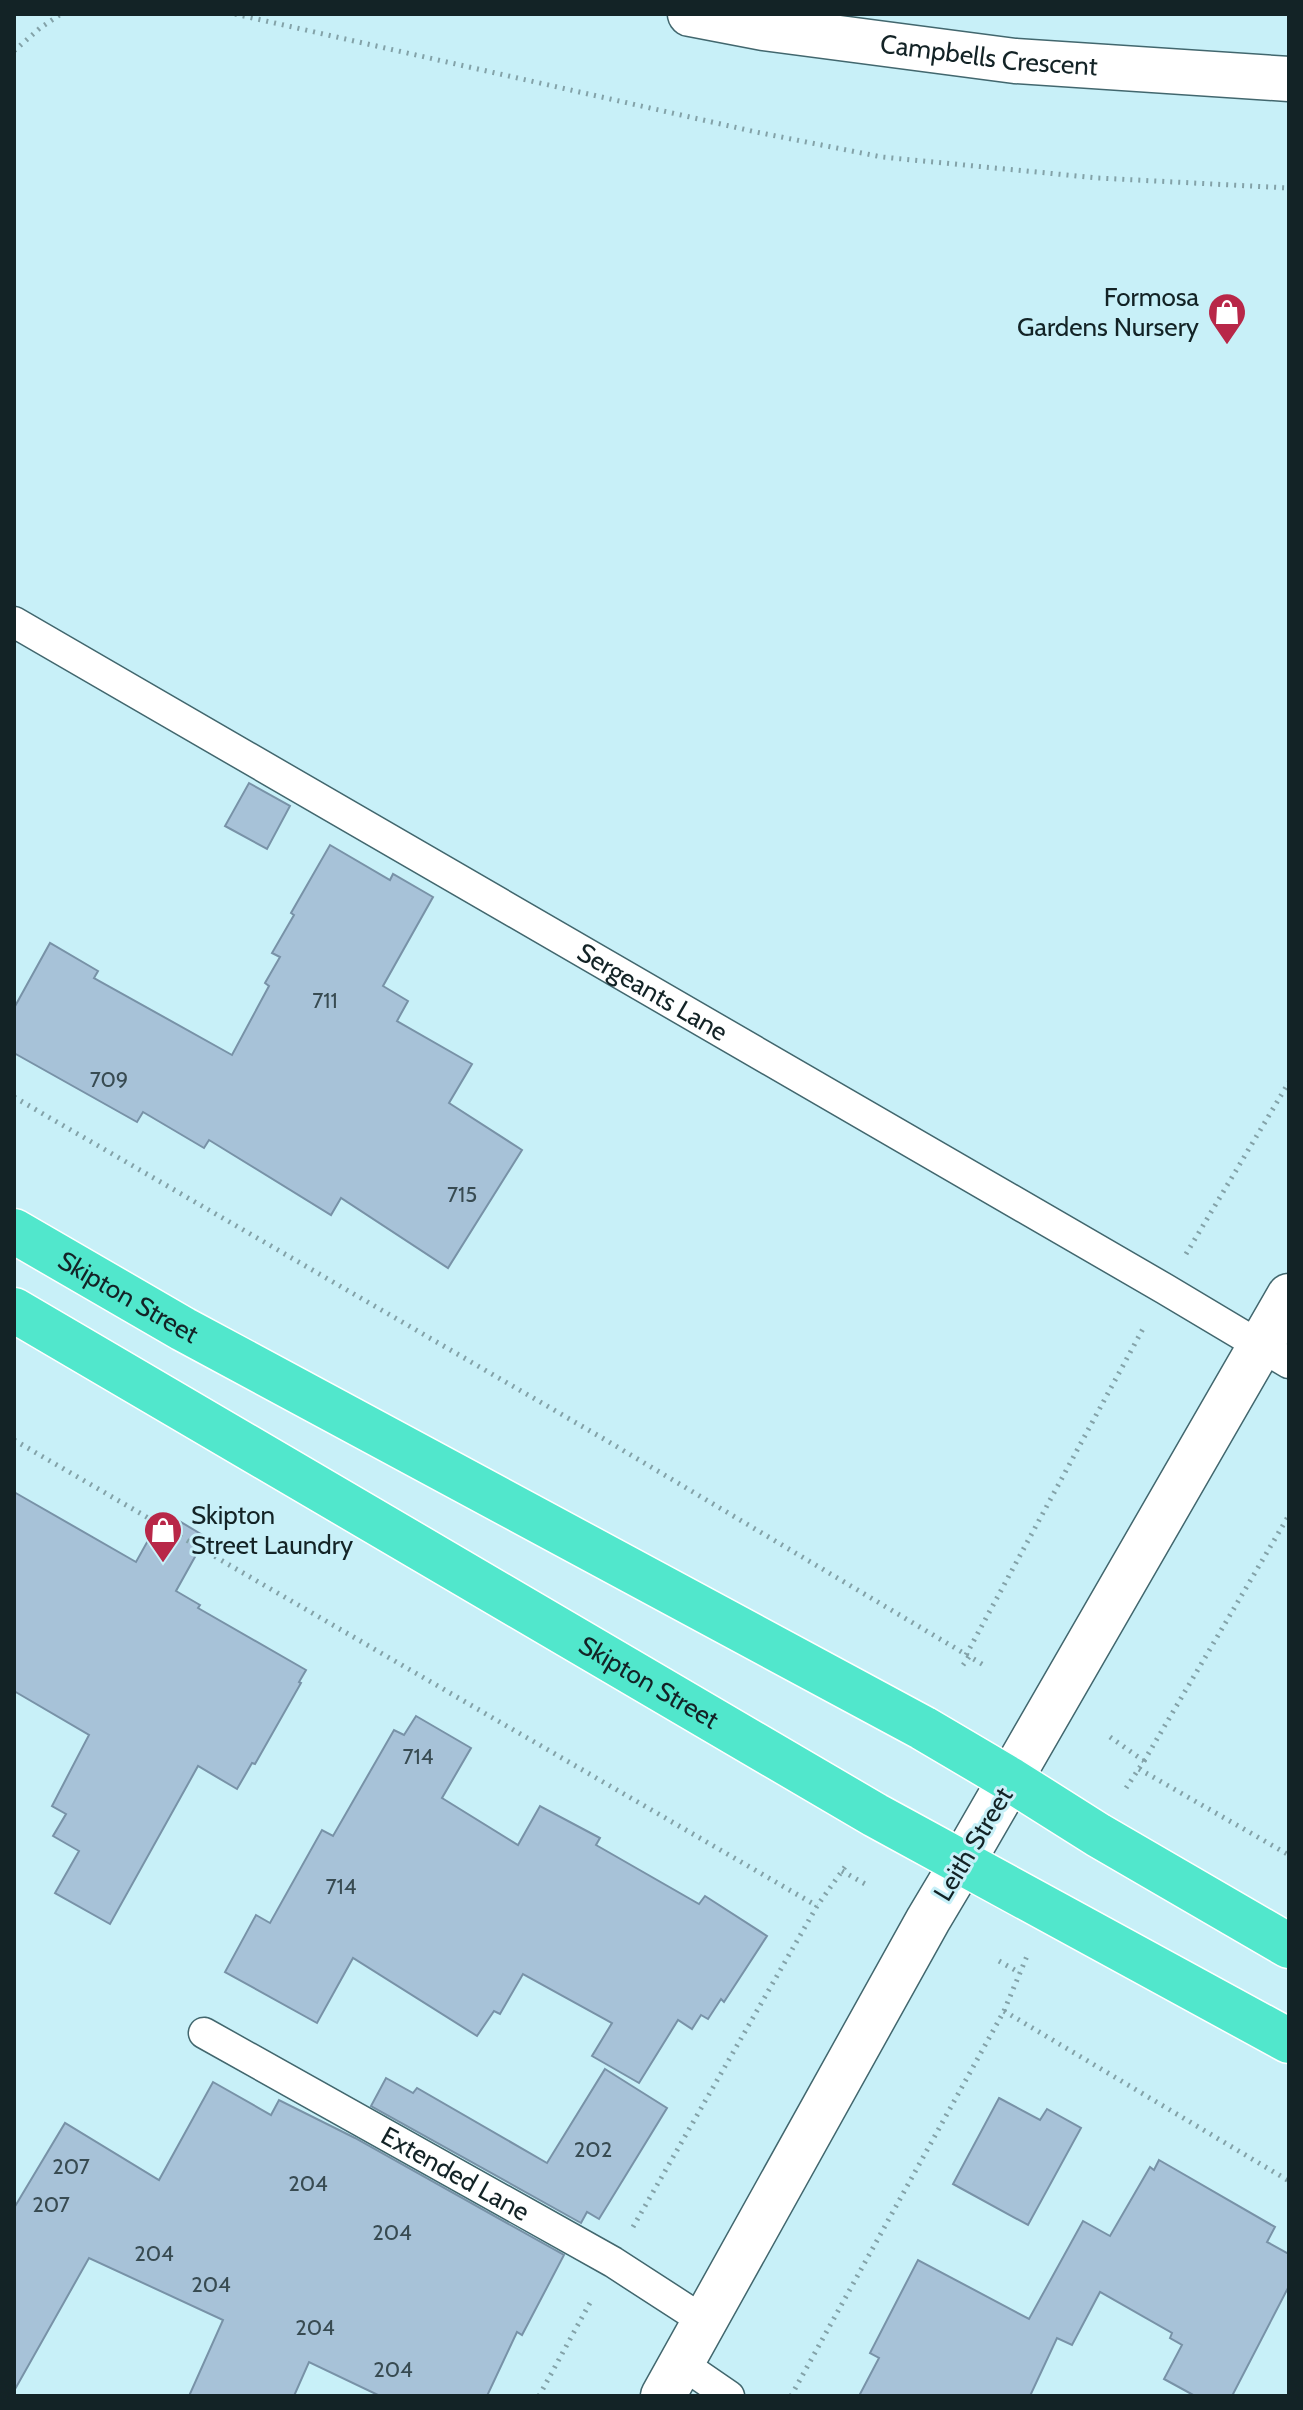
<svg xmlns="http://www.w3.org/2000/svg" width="1303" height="2410" viewBox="0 0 1303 2410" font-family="Cabin,sans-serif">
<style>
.building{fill:#a7c2d8;stroke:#7892a7;stroke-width:2}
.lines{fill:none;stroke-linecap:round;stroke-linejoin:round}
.lane-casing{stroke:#42676e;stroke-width:33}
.street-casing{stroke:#42676e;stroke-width:47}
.secondary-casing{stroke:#42676e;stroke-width:47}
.highway-casing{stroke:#fff;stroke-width:47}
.path{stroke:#83a2a8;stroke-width:5;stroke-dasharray:2 6;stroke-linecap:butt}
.lane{stroke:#fff;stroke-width:30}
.street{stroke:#fff;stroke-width:44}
.secondary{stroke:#fff;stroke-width:44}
.highway{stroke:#51e7cc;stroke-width:44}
.labels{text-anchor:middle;stroke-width:6;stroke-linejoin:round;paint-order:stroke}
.number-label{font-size:22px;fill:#384b52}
.street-label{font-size:26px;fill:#132326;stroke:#c8f0f8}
.poi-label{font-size:26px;fill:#132326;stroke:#c8f0f8;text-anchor:end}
</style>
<rect width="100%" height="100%" fill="#c8f0f8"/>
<g class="building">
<path d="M249,783l41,23 -23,43 -42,-23z"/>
<path d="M330,845l60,35 3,-6 40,23 -50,89 25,15 -11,20 75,43 -23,39 73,47 -74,118 -107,-70 -10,17 -122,-75 -5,8 -61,-36 -6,10 -123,-69v-45l36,-65 48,28 -4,7 138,77 37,-69 -4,-3 15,-26 -8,-4 22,-38 -3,-2z"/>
<path d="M14,1492l122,70 28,-50 42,25 -30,54 24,14 -2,3 108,62 -7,12 2,1 -46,81 -3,-1 -15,26 -39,-23 -88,158 -55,-31 24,-42 -26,-15 13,-22 -14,-8 37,-71 -75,-44z"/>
<path d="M416,1716l55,32 -29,50 76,47 22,-39 60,32 -4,7 103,59 6,-8 62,40 -43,66 -3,-3 -13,20 -7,-4 -9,14 -14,-9 -39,63 -47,-27 20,-33 -89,-49 -23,40 -6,-3 -17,25 -124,-78 -36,65 -92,-51 31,-57 14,8 52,-93 11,6 61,-106 10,5z"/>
<path d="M605,2069l62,39 -68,111 -12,-7 -6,11 -210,-117 15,-28 27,15 4,-5 130,75z"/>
<path d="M213,2082l58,33 8,-15 76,38 209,117 -42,80 -5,-3 -30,64h-107l-71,-34 -15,34h-105l34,-76 -134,-62 -75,133v-183l51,-85 94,57z"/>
<path d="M999,2098l41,22 7,-11 34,19 -53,97 -75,-41z"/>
<path d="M1159,2160l116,67 -8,15 22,12v32l-57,110h-37l-31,-17 18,-34 -12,-7 2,-5 -72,-41 -28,53 -15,-7 -27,58h-171l20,-38 -9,-5 48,-93 111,59 54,-98 27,15 40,-69 4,3z"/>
</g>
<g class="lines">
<defs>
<g id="lane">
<path id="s1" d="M14,622l1151,667 124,74"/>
<path id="s2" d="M204,2033l409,229 91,59"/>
<path d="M681,2363l48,33"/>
</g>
<g id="street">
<path id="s3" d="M690,14l73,14 252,33 274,18"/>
<path d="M663,2396l265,-476 34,-57"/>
</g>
<path id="secondary" d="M962,1863l327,-567"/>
<g id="highway">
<path id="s4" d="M14,1231l169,98 740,399 88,52 87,55 191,111"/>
<path id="s5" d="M14,1310l861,505 414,226"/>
</g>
</defs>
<use href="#lane" class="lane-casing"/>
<use href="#street" class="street-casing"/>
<use href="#secondary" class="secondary-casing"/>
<use href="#highway" class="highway-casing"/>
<g class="path">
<path d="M235,14l521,118 126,25 216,21 191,10"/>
<path d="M14,51l26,-23 21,-14"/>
<path d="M14,1097l590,342 383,228"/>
<path d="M1186,1254l103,-172"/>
<path d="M14,1440l803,466"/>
<path d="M966,1655l179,-330"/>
<path d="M963,1665l6,-8"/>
<path d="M1110,1737l34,24 -20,30"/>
<path d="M1144,1761l145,-246"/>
<path d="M1139,1769l150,86"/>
<path d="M842,1871l25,14"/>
<path d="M999,1961l21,12"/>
<path d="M1004,2011l285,170"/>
<path d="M633,2227l184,-321 30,-42"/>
<path d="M539,2396l53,-97"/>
<path d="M791,2396l213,-385 23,-55"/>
</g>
<use href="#lane" class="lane"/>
<use href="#street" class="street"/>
<use href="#secondary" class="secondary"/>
<use href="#highway" class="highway"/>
</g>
<defs>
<symbol id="shop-pin" viewBox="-11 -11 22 30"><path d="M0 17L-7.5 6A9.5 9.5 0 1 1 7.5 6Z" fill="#b82748" stroke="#c8f0f8"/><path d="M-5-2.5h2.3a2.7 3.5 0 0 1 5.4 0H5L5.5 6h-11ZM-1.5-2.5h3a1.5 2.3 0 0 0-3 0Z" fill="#fff"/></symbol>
</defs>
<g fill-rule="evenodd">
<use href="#shop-pin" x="1205" y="290" width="44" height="60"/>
<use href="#shop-pin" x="141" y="1508" width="44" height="60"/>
</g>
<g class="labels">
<g class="number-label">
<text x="325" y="1008">711</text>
<text x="109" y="1087">709</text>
<text x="462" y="1202">715</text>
<text x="418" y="1764">714</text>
<text x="341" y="1894">714</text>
<text x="593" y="2157">202</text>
<text x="71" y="2174">207</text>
<text x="308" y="2191">204</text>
<text x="51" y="2212">207</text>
<text x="392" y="2240">204</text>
<text x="154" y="2261">204</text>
<text x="211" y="2292">204</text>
<text x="315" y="2335">204</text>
<text x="393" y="2377">204</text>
</g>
<g class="street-label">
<text dy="9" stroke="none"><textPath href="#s3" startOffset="302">Campbells Crescent</textPath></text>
<text dy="9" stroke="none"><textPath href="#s1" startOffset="738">Sergeants Lane</textPath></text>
<text dy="9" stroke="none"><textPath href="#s4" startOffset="132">Skipton Street</textPath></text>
<text dy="9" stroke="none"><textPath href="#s5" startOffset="736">Skipton Street</textPath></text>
<text transform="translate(973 1844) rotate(-59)" y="9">Leith Street</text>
<text dy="9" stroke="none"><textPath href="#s2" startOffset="288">Extended Lane</textPath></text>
</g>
<g class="poi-label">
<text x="1199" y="306">Formosa<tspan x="1199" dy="30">Gardens Nursery</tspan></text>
<text x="191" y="1524" text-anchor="start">Skipton<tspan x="191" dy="30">Street Laundry</tspan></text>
</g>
</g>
<rect width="1303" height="2410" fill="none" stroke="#132326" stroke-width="32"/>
</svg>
